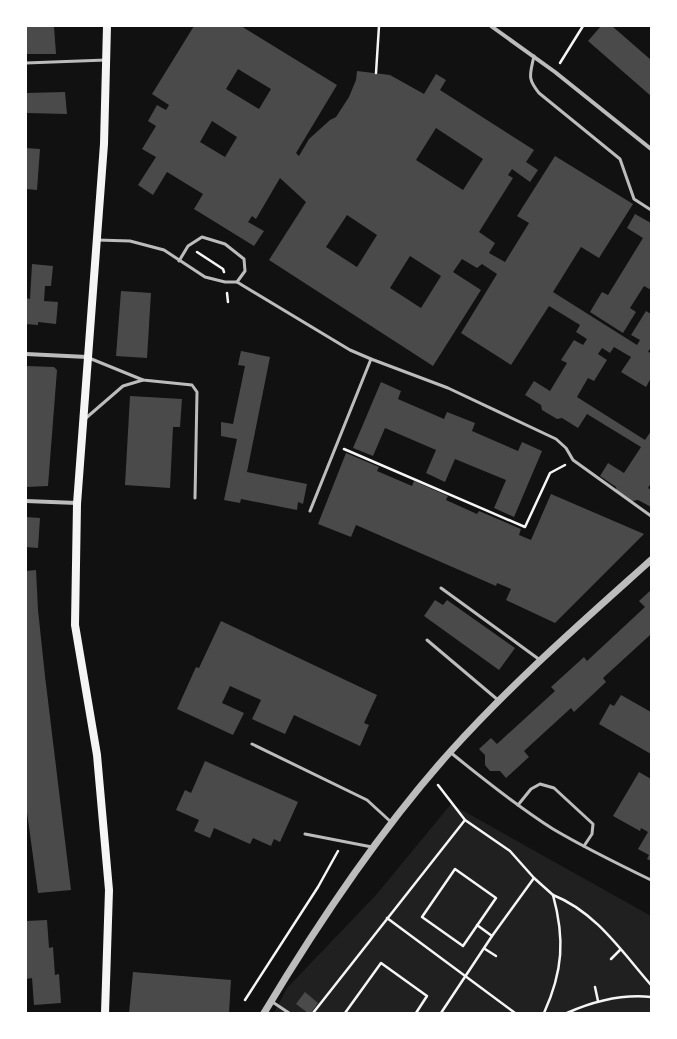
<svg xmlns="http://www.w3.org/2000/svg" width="677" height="1039" viewBox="0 0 677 1039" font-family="Lato,sans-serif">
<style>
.green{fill:#202020}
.building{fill:#4a4a4a;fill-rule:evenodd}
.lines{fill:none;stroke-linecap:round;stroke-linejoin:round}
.path{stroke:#f5f5f5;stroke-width:2.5}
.service{stroke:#bcbcbc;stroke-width:3}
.minor{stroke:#bcbcbc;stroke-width:4}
.tertiary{stroke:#bcbcbc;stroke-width:7}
.secondary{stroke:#f5f5f5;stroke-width:8}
</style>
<rect width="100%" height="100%" fill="#111"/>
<path class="green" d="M451,804l200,112v97h-377l13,-25 89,-93z"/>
<g class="building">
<path d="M26,26h28l2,28h-30z"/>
<path d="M194,26h47l96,59 -41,68 3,3 10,-17 21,-19 6,-3 13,-20 7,-17 1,-9 33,4 34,19 12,-20 10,6 -6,10 94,60 -8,12 12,8 -8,12 -18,-13 -4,6 5,3 -34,54 16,11 -6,10 16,9 24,-39 -12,-7 38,-60 78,48 -34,54 -18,-11 -28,45 84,53 3,-5 -9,-5 15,-24 5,3v33l-3,5 3,1v25l-5,9 -25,-15 10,-15 -17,-10 -4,6 -8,-5 -4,6 9,6 -13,21 -6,-3 -11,19 68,43 6,-9v52l-3,5 3,2v17l-13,-7 -6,1 -15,-9 -1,-5 -16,-11 8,-13 16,10 17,-26 -54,-33 -9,14 -16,-10 -5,1 -15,-9 -1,-5 -16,-10 9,-14 16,10 17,-28 -6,-3 13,-20 9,5 4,-6 -11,-7 4,-7 -31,-19 -38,59 -50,-32 36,-59 -15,-10 -5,4 -15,-9 -9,13 28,18 -48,76 -164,-106 37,-58 -26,-24 -24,41 -4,-3 -4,6 16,9 -10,15 -60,-37 9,-15 -36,-22 -14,23 -15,-10 18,-28 -14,-8 14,-23 -8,-5 9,-16 9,5 3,-5 -17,-11zM238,69l33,20 -12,20 -33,-20zM212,121l25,16 -12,20 -25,-15zM436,128l47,31 -20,31 -47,-30zM347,215l30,20 -20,32 -31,-20zM410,256l31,20 -20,32 -31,-20z"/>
<path d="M601,26h11l39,34v36l-63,-55z"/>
<path d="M65,92l2,22 -41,-1v-20z"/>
<path d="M26,148l14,1 -3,41 -11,-1z"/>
<path d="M635,214l16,9v67l-7,-4 -14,22 6,4 -13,21 -33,-21 12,-20 6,3 35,-57 -16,-10z"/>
<path d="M32,264l21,2 -2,20h-6l-1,15 14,1 -2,22 -18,-2v3l-12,-1v-26l4,1z"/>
<path d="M121,291l30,2 -4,65 -31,-2z"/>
<path d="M241,351l29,6 -23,115 60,12 -4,20 -5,-2 -1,8 -56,-11 -1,4 -16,-3 13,-61 -16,-3v-14l12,2 12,-58 -7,-1z"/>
<path d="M26,366l28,1 3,3 -9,116 -22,1z"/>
<path d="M381,382l20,9 -3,8 46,20 3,-7 28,11 -3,8 46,20 4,-9 20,9 -28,66 -20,-9 12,-28 -51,-21 -10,23 -19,-9 10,-23 -51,-22 -12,28 -20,-8z"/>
<path d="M130,396l52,3 -2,28h-7l-3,61 -45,-3z"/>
<path d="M346,453l33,14 -2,4 35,15 2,-5 34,15 -2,4 31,14 2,-3 42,18 -2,6 12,5 20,-46 93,40 -89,89 -49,-23 5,-11 -14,-6 -1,3 -140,-61 -5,12 -33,-13z"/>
<path d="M26,517l14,1 -2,30 -12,-1z"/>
<path d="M36,570l2,40 7,66 26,214 -33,3 -12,-88v-234z"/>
<path d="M651,590v46l-1,-1 -47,43 3,4 -32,30 -3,-4 -47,43 5,6 -23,21 -6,-7h-10l-5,-6v-10l-6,-6 12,-11 6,6 58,-53 -4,-4 33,-30 3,4 58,-54 -6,-6z"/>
<path d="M435,600l8,5 4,-5 68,48 -16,22 -75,-54z"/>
<path d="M221,621l156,74 -13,28 5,2 -9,21 -66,-31 -9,19 -33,-15 9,-19 -31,-14 -8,17 22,10 -11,22 -56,-26 19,-42 3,1z"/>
<path d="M621,695l30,17v42l-52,-30 11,-20 4,2z"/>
<path d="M205,761l93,41 -18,40 -6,-3 -3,7 -18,-8 -3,6 -36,-16 -4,10 -16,-7 5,-11 -23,-10 9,-20 6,3z"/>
<path d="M639,772l12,7v82l-4,-2 2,-4 -11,-6 10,-17 -7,-4 -1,3 -27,-15z"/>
<path d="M47,920l2,28 4,-1 2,28 4,-1 2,29 -27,2 -2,-27 -6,1v-58z"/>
<path d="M133,972l98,8 -2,33h-100z"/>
<path d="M305,992l13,11 -7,10h-3l-12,-9z"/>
</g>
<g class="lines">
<g class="path">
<path d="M560,63l23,-37"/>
<path d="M376,73l3,-47"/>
<path d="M197,252l26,17 1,3"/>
<path d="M227,293l1,9"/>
<path d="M344,449l181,78 25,-54 15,-8"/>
<path d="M438,785l27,35 45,31 24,27 19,17"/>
<path d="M455,869l41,29 -33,48 -41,-29z"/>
<path d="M387,918l128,95"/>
<path d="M477,925l15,11"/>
<path d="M485,949l11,7"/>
<path d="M611,959l9,-9"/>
<path d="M595,987l3,14"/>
<path d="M245,1000l73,-113 20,-36"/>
<path d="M313,1013l152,-193"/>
<path d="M345,1013l36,-50 46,33 -11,17"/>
<path d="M441,1013l51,-77 42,-58"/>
<path d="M544,1013c19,-42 21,-74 9,-118 43,17 69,57 98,90"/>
<path d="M567,1013c27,-12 55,-19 84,-16"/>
</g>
<g class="service">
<path d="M534,56c-4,19 -7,22 5,37l81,66 14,40 17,11"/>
<path d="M26,63l80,-3"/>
<path d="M97,240l33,1 34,9 41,27 20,5h12l113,68 21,9 77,29 108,51 10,9 7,12 78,56"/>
<path d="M179,261l9,-15 14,-9 23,7 19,15 1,12 -8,11"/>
<path d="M89,358l54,22 49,5 5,7 -2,106"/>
<path d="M86,418l37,-32 20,-6"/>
<path d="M310,511l61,-152"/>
<path d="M441,588l99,72"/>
<path d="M427,640l71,60"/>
<path d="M252,744l115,56 24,22"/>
<path d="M450,752c33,27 67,54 103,77 32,19 65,35 98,51"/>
<path d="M518,805l13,-16 9,-5 14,4 39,36 -1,10 -8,12"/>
<path d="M305,834l67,13"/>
<path d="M271,1001l18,12"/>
</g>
<g class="minor">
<path d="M491,26l64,46 96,77"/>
<path d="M26,354l61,3"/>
<path d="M26,501l51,2"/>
</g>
<path class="tertiary" d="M264,1013c54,-90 116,-183 186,-261 62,-69 132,-130 201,-192"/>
<path class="secondary" d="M105,1013l4,-123 -12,-135 -22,-130 2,-121 27,-360 3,-118"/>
</g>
<rect width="677" height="1039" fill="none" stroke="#ffffff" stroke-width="54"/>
</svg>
